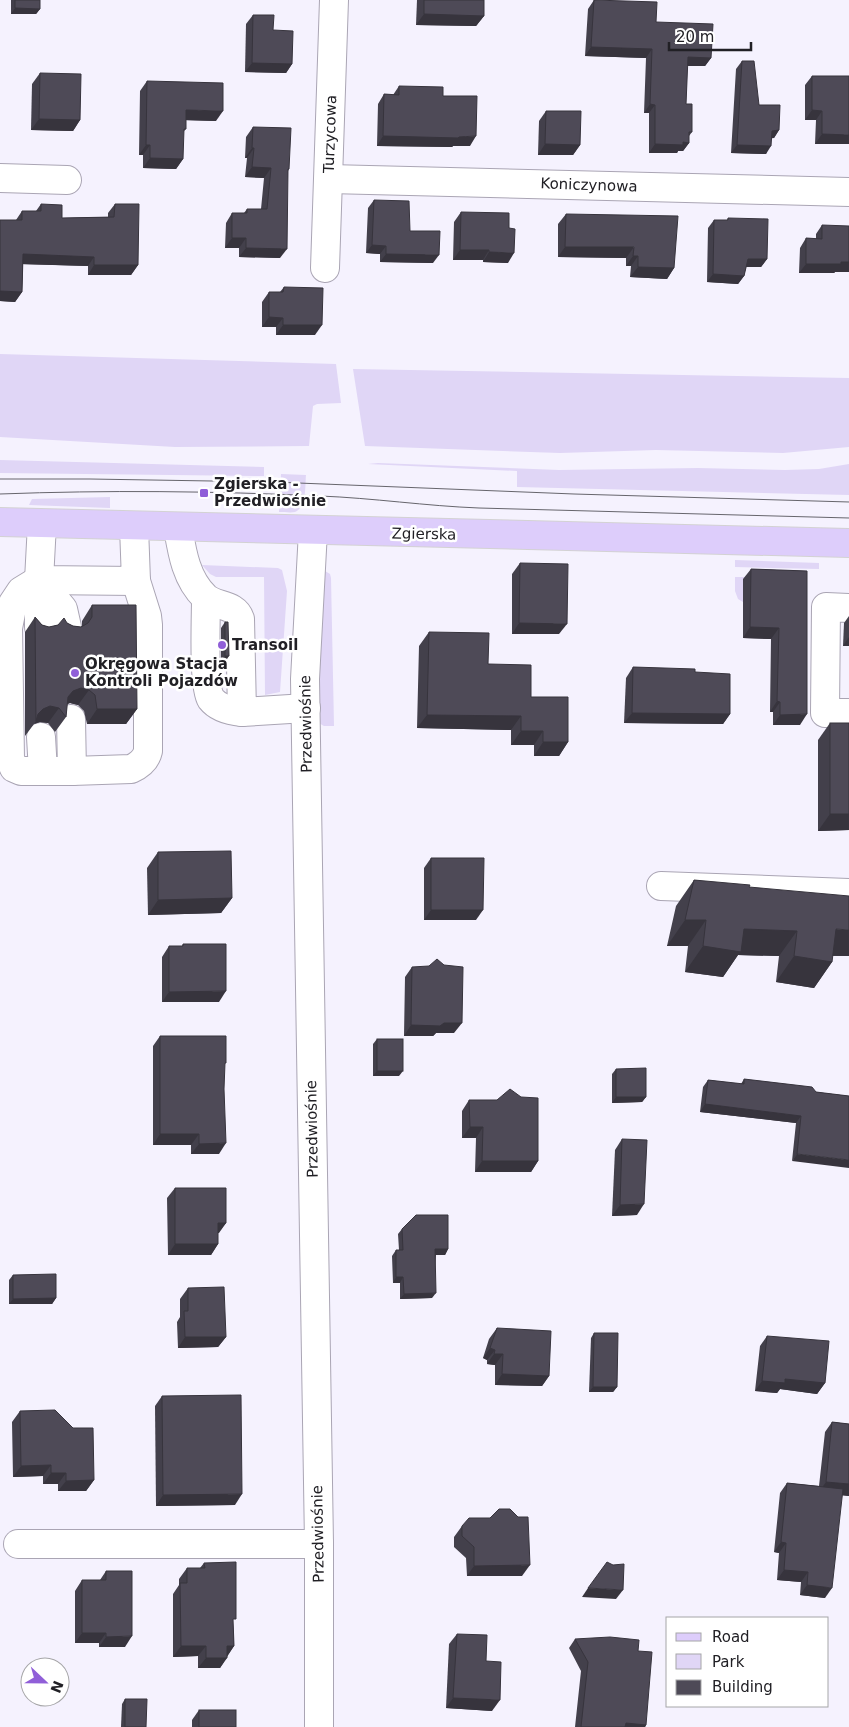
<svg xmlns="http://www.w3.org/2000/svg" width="849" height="1727" viewBox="0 0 849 1727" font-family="'DejaVu Sans',sans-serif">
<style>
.green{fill:#e0d6f6}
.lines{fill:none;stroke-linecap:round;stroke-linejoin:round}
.minor-casing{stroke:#aaa5b4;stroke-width:30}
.major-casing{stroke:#d3d2d3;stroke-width:30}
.minor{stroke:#fff;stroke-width:28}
.major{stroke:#ddcdfb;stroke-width:28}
.tram{stroke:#66656c;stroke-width:1}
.wall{fill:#43404b}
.shaded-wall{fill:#37343d}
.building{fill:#4e4a57;stroke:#37343d}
.poi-dot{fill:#905fd8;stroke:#fff;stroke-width:2}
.labels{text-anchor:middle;stroke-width:5;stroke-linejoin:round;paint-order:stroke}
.street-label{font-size:15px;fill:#212025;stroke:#fff}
.poi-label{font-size:15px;font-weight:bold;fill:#212025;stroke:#fff;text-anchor:start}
</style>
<rect width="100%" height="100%" fill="#f5f2fe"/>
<g class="green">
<path d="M0,354l336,10 5,39 -24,1 -4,2 -4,40 -134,1 -175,-10z"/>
<path d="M353,369l496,9v69l-66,6 -127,-3 -96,3 -195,-7z"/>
<path d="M0,460l264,7v9l-264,-3z"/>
<path d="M378,463l181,7 139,-2 87,2 34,-1 30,-5v31l-332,-8v-16l-149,-7z"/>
<path d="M281,474l25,1c-1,10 1,32 -11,37 -4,1 -11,0 -16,0z"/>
<path d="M110,497v11l-81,-3 3,-6z"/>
<path d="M735,560l84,3v6l-84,-2z"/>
<path d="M202,565l76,3 4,2 5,21 -7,101 -15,3 -1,-118h-48l-6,-3z"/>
<path d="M325,571l5,3 1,4 3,148h-10l-7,-4 -1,-58z"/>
<path d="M735,577h48l-39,2 -1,23 -5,-3 -3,-8z"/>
</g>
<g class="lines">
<defs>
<g id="minor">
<path d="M0,178l67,2"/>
<path d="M329,179l520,13"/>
<path d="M325,268l9,-268"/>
<path d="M42,524l-3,56 97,1 -2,-54"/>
<path d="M178,528c4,24 8,51 27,69 10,10 30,6 35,22l2,93 64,-4"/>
<path d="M313,531l-8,148 14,865v183"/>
<path d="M39,580l-18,11 -8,12 -5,25 2,131 4,9 7,3h51l59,-2c9,-4 15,-9 17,-18v-126l-1,-9 -11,-35"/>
<path d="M39,580l24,29 4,18"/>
<path d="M39,580v47"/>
<path d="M206,599c0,18 -3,88 5,100 7,9 20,12 31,13"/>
<path d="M849,608l-23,-1 -1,106h24"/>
<path d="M71,719l1,52"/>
<path d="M41,737l2,34"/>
<path d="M661,886l188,7"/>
<path d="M18,1544h301"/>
</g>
<path id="major" d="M0,522l849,21"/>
</defs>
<use href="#minor" class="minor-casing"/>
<use href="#major" class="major-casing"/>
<use href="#minor" class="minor"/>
<use href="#major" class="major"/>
<g class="tram">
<path d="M0,479h90l183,3 301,12 275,8"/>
<path d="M0,494c106,-4 214,-3 320,2 53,2 106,10 159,12l370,10"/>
</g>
</g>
<g class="wall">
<path d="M11,0h29v9l-4,5h-25z"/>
<path d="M417,0h67v16l-8,10 -60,-1z"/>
<path d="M594,0l62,22 55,36 -6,8h-18l-1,38 6,28 -3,4v7l-6,8h-5l-1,2h-28v-40h-5l2,-55 -61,-2 3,-47z"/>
<path d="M253,15l20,15 19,34 -6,9 -41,-1 1,-48z"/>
<path d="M742,61l17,44 20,25 -5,8h-2l-6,16 -35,-1 5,-84z"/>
<path d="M40,73l40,47 -7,11 -42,-1 1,-46z"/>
<path d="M812,76l37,68h-34l1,-24h-11v-35z"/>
<path d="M147,81l69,40 -30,-1v9l-3,3v27l-7,10 -33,-1v-13h-4l1,-64z"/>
<path d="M399,86l44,10 27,50h-17l-1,1 -75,-1 1,-42 6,-10 9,1z"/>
<path d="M546,111l34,34 -7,10h-35l1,-34z"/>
<path d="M253,127l36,42 -1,2 -8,87 -41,-1v-9h-14l1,-25 6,-10h12l3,-4h14l3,-31 -19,-1 2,-19h-2l1,-21z"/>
<path d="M374,200l59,63 -53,-1v-8l-14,-1 2,-45z"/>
<path d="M41,204l21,14 46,-1v-4l7,-9 23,61 -7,10h-43v-9l-65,-2 -1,28 -7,10 -15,-1v-81h16l6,-9h14z"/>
<path d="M461,212l47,51 -25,-1v-2h-30l1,-38z"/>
<path d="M566,214l108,54 -7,11 -37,-2 1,-11h-5v-8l-68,-1v-33z"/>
<path d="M728,218l39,41 -6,8h-15l-2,9 -6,8 -31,-2 1,-54 6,-8h13z"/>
<path d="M822,225l13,47 -1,1h-35l1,-25 6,-10 10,1v-5z"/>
<path d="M284,287l31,48h-39v-8h-14v-25l7,-10h11z"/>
<path d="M520,563l39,71h-47v-60z"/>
<path d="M751,569l56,2 -7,154h-27v-13h-3l1,-73 -28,-1v-59z"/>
<path d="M92,605l45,104 -11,15h-39l-3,-13 -6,-6 -8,-2 -3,1 -1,13 -11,15 -7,-9 -8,-1 -6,2 -9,12v-104l10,-15 7,8 7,2 18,-4 6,3 8,1 1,-1v-5z"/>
<path d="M849,616v30h-6l1,-23z"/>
<path d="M225,622v40h-4v-34z"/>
<path d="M429,632l59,32 43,33 37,45 -9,14h-25v-11h-23v-15l-94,-2 2,-82z"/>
<path d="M633,667l62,5 35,42 -7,10 -99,-1 2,-45z"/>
<path d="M830,723l19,107 -31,1v-91z"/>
<path d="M158,852l74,46 -11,15 -73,2 -1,-47z"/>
<path d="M431,858l45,62h-52v-52z"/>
<path d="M694,880l55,7 100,69h-17v6l-18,26 -38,-6 3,-26 -41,-1 -15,22 -38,-5 3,-26h-21l9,-40z"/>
<path d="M183,944l36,58h-57v-45l7,-11h13z"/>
<path d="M412,967l42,66h-18l-3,3h-29l1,-59z"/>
<path d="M160,1036l64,30 -5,88h-28v-9h-38v-99z"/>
<path d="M377,1039l22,37h-26v-32z"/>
<path d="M616,1069l30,28 -4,5 -30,1v-29z"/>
<path d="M744,1079l72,13 33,4 -57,65 4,-38 -96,-11 3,-25 5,-7 33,4z"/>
<path d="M469,1100l69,61 -7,11h-56l1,-34h-14v-27z"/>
<path d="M622,1139l15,76 -25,1 3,-66z"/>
<path d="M175,1188l51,35 -8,10v11l-7,11h-43l-1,-57z"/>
<path d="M402,1229l46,20 -3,6h-9l-4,43 -32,1v-16h-7l-1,-27 4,-6h3l-1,-16z"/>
<path d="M13,1275l43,23 -4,6h-43v-24z"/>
<path d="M188,1288l38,49 -8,10 -40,1 -1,-26 3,-5v-18z"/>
<path d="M497,1328l52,48 -7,10 -47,-1v-20l-8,-1v-4l-4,-2 6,-19z"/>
<path d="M594,1333l23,54 -4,5h-24l2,-54z"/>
<path d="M767,1336l58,47 -8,11 -37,-5 -3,4 -22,-2 5,-45z"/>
<path d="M162,1396l73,109 -79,1 -1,-100z"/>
<path d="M20,1411l74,69 -8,11h-28v-7h-15v-8l-30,1 -1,-55z"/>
<path d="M832,1422l17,2v72l-7,-1 -17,103 -25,-3 1,-13 -24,-2 2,-27 -5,-1 6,-59 7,-10 32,3 6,-54z"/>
<path d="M518,1517l4,59h-55l-1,-18 -12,-11v-10l8,-11z"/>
<path d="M204,1563l29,60 1,23 -14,22h-22v-12l-25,1v-63l6,-9v-6l8,-11h13z"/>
<path d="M106,1571l19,76h-26v-4h-24v-52l7,-11h18z"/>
<path d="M457,1634l29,27 6,50 -46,-3 3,-64z"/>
<path d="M575,1639l63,12 8,74 -1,2h-70l6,-56 -12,-23z"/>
<path d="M125,1699l21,28h-25l1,-23z"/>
<path d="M199,1710l37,17h-44v-7z"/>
</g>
<g class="shaded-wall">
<path d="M15,8l25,1 -4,5h-25z"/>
<path d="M424,14l60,2 -8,10 -60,-1z"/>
<path d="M591,47l61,2 -6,9 -61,-2z"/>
<path d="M688,57l23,1 -6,8h-23z"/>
<path d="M252,63l40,1 -6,9 -41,-1z"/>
<path d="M650,104l5,1 -6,8h-5z"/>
<path d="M186,110l37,1 -7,10 -37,-1z"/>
<path d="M812,110l10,1 -6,9h-11z"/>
<path d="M39,119l41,1 -7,11 -42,-1z"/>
<path d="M779,130l-5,8 -7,1 5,-8z"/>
<path d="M822,134l27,1v9h-34z"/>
<path d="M383,136l76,1 17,-1 -6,10h-17l-1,1 -75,-1z"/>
<path d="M683,142l6,1 -6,8h-5l-1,2h-28l6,-9z"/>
<path d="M545,144l35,1 -7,10h-35z"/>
<path d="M146,145h4l-7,10h-4z"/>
<path d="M737,145l34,1 -5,8 -35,-1z"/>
<path d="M252,148h2l-7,10h-2z"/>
<path d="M150,158l33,1 -7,10 -33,-1z"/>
<path d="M252,167l19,1 -7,10 -19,-1z"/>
<path d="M232,238h14l-7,10h-14z"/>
<path d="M372,245l14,1 -6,8 -14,-1z"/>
<path d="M565,247h69l-8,11 -68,-1z"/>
<path d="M246,248l41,1 -7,9 -41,-1z"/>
<path d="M460,250h29l-6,10h-30z"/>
<path d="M489,252l25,1 -6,10 -25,-1z"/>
<path d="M23,254l71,3 -6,9 -71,-2z"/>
<path d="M386,254l53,1 -6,8 -53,-1z"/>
<path d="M633,256h5l-7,10h-5z"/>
<path d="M748,259h19l-6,8h-19z"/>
<path d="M841,262h8v10h-14l-1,1h-35l7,-9z"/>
<path d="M94,265h44l-7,10h-43z"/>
<path d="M638,267l36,1 -7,11 -37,-2z"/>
<path d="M713,274l31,2 -6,8 -31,-2z"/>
<path d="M0,291l22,1 -7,10 -15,-1z"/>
<path d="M269,317l14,1 -7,9h-14z"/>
<path d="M283,325h39l-7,10h-39z"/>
<path d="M519,623l48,1 -8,10h-47z"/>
<path d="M750,627l29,1 -8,11 -28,-1z"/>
<path d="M849,637v9h-6z"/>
<path d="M225,656h4l-4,6h-4z"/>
<path d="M81,688l8,2 -11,15 -8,-2 -7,3 5,-9 5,-6z"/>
<path d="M777,701l3,1 -7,10h-3z"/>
<path d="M50,706l9,2 -11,15 -8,-1 -6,2 2,-3v-4l7,-8z"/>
<path d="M97,709h40l-11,15h-39z"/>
<path d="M632,713l98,1 -7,10 -99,-1z"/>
<path d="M807,714l-7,11h-27l7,-10z"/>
<path d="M427,715l94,1 -10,14 -94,-2z"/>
<path d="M521,731h22l-9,14h-23z"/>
<path d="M543,742h25l-9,14h-25z"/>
<path d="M830,814h19v16l-31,1z"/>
<path d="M232,898l-11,15 -73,2 10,-15z"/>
<path d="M431,910h52l-7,10h-52z"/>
<path d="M685,920h21l-18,26h-21z"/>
<path d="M744,929l53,2 -18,25 -41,-1 -15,22 -38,-5 18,-26z"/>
<path d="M836,929l13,1v26l-31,-1z"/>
<path d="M794,956l38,6 -18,26 -38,-6z"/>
<path d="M226,991l-7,11h-57l7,-10z"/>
<path d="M444,1023h18l-8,10h-18l-3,3h-29l7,-11z"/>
<path d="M377,1071h26l-4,5h-26z"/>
<path d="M616,1097h30l-4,5 -30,1z"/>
<path d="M705,1104l96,12 -5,7 -96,-11z"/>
<path d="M470,1127h13l-7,11h-14z"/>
<path d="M160,1134h39l-8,11h-38z"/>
<path d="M226,1143l-7,11h-28l8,-10z"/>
<path d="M797,1154l52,6v8l-57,-7z"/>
<path d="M482,1161h56l-7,11h-56z"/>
<path d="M644,1204l-7,11 -25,1 8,-11z"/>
<path d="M218,1223h8l-7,10 -8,1z"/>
<path d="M175,1244h43l-7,11h-43z"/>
<path d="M435,1249h13l-3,6h-13z"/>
<path d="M396,1277h7l-3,6h-7z"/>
<path d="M436,1293l-4,5 -32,1 4,-5z"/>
<path d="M56,1298l-4,6h-43l4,-5z"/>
<path d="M185,1337h41l-8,10 -40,1z"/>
<path d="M490,1348l5,2 -8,10 -4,-2z"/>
<path d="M494,1354h9l-8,11 -8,-1z"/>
<path d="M502,1374l47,2 -7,10 -47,-1z"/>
<path d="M785,1379l40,4 -8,11 -37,-5 -3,4 -22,-2 7,-10z"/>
<path d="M593,1387h24l-4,5h-24z"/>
<path d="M51,1465l-8,11 -30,1 8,-11z"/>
<path d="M51,1473h15l-8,11h-15z"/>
<path d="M94,1480l-8,11h-28l8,-10z"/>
<path d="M826,1482l23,2v12l-31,-3z"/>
<path d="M242,1494l-7,11 -79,1 7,-11z"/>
<path d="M781,1542l5,1 -7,10 -5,-1z"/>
<path d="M530,1565l-8,11h-55l7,-10z"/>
<path d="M784,1570l24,2 -7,10 -24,-2z"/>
<path d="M807,1585l25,3 -7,10 -25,-3z"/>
<path d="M588,1588l35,2 -7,9 -34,-2z"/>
<path d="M82,1633h24l-7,10h-24z"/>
<path d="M132,1636l-7,11h-26l7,-10z"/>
<path d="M181,1646h25l-8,10 -25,1z"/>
<path d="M227,1646h7l-7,10z"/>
<path d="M206,1658h21l-7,10h-22z"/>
<path d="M453,1698l47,2 -8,11 -46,-3z"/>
<path d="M626,1723l20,2 -1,2h-22z"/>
</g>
<g class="building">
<path d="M15,0h25v9l-25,-1z"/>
<path d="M424,0h60v16l-60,-2z"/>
<path d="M594,0l63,2 -1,20 57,2 -2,34 -23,-1 -2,47h6v28h-3v11l-6,-1v3l-28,-1v-39l-5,-1 2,-55 -61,-2z"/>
<path d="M253,15h21l-1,15 20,1 -1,33 -40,-1z"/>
<path d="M742,61h12l5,44h21l-1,25 -7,1 -1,15 -34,-1z"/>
<path d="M40,73l41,1 -1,46 -41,-1z"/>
<path d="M812,76h37v59l-27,-1v-23l-10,-1z"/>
<path d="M147,81l76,2v28l-37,-1v19h-2l-1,30 -33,-1v-13h-4z"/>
<path d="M399,86l44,1v9h34l-1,40 -17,1 -1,1 -75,-2 1,-42 15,1z"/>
<path d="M546,111h35l-1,34 -35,-1z"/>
<path d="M253,127l38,1 -2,41h-1l-1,80 -41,-1v-10h-14v-25h15v-4h20l4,-41 -19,-1 2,-19h-2z"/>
<path d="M374,200l35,1 1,30h30l-1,24 -53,-1v-8l-14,-1z"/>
<path d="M41,204l21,1v13l52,-1 1,-13h24l-1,61h-44v-8l-71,-3 -1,38 -22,-1v-71h22v-9h19z"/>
<path d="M461,212l48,1v15l6,1 -1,24 -25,-1v-2h-29z"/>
<path d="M566,214l112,2 -4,52 -36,-1v-11h-5l1,-9h-69z"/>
<path d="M728,218l40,1 -1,40h-19l-4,17 -31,-2 1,-54h14z"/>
<path d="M822,225l27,1v36h-8v2h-35v-26l16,1z"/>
<path d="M284,287l39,1 -1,37h-39v-7l-14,-1v-25h14z"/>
<path d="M520,563l48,1 -1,60 -48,-1z"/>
<path d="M751,569l56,2v143l-27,1v-13l-3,-1 2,-73 -29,-1z"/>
<path d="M92,605h44l1,104h-40l-2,-14 -6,-5 -8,-2 -8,3 -5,6 -2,20 -7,-9 -9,-2 -7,3 -5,5 -2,7 -1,-104 7,8 7,2 9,-2 6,-7 3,5 6,3 8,1 7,-4 4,-6z"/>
<path d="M225,622h3l1,34h-4z"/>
<path d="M429,632l60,1 -1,31 43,1v32h37v45h-25v-11h-22v-15l-94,-1z"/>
<path d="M633,667l62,2v3l35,2v40l-98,-1z"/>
<rect x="830" y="723" width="19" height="91"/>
<path d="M231,851l1,47 -74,2v-48z"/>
<path d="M431,858h53l-1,52h-52z"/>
<path d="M694,880l56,5 -1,2 100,9v34l-13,-1 -4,33 -38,-6 3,-25 -53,-2 -3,23 -38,-6 3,-26h-21z"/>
<path d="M183,944h43v47l-57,1v-46h14z"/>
<path d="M437,959l7,6 19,2 -1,56h-18l-4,3 -29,-1 1,-58 17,-1z"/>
<path d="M160,1036h66v27h-1l-1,26 2,54 -27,1v-10h-39z"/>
<rect x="377" y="1039" width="26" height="32"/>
<path d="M646,1068v29h-30v-28z"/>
<path d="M744,1079l68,8 4,5 33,4v64l-52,-6 4,-38 -96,-12 3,-24 36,4z"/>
<path d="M510,1089l11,8 17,1v63h-56l1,-34h-13l-1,-27h28z"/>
<path d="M622,1139l25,1 -3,64 -24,1z"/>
<path d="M175,1188h51v35h-8v21h-43z"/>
<path d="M416,1215h32v34h-13l1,44 -32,1 -1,-17h-7v-27h7l-1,-21z"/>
<path d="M56,1274v24l-43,1v-24z"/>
<path d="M224,1287l2,50h-41l-1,-26h4v-23z"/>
<path d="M497,1328l54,3 -2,45 -47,-2 1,-20h-9l1,-4 -5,-2z"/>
<path d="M594,1333h24l-1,54h-24z"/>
<path d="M767,1336l62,5 -4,42 -40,-4v4l-23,-2z"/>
<path d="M241,1395l1,99 -79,1 -1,-99z"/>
<path d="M55,1410l18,18h20l1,52 -28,1v-8h-15v-8l-30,1 -1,-55z"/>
<path d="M832,1422l17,2v60l-23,-2z"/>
<path d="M787,1483l56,6 -11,99 -25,-3 1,-13 -24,-2 2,-27 -5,-1z"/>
<path d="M499,1509h11l8,8h10l2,48 -56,1v-19l-12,-11v-10l7,-8h21z"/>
<path d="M236,1562v57h-3l1,27h-7v12h-21v-12h-25l-1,-63h7v-15h18l-1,-5z"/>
<path d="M607,1562l6,3 11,-1 -1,26 -35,-2z"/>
<path d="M106,1571h26v65l-26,1v-4h-24v-53h24z"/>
<path d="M457,1634l30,1 -1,26 15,1 -1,38 -47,-2z"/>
<path d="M610,1637l29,3 -1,11 14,1 -6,73 -20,-2 -1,4h-44l7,-65 -13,-23z"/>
<path d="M125,1699h22l-1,28h-21z"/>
<rect x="199" y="1710" width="37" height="17"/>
</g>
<g class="poi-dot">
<rect x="199" y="488" width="10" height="10" rx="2.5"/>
<circle cx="222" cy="645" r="5"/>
<circle cx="75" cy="673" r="5"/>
</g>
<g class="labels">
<g class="street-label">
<text transform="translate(330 134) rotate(-88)" y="5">Turzycowa</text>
<text transform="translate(589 185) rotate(2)" y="5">Koniczynowa</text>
<text transform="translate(424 534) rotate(1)" y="5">Zgierska</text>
<text transform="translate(306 724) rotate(-91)" y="5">Przedwiośnie</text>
<text transform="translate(312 1129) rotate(-91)" y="5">Przedwiośnie</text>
<text transform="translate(318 1534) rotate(-91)" y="5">Przedwiośnie</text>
</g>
<g class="poi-label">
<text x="214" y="489">Zgierska -<tspan x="214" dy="17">Przedwiośnie</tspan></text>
<text x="232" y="650">Transoil</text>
<text x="85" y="669">Okręgowa Stacja<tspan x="85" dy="17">Kontroli Pojazdów</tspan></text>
</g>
</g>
<rect x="666" y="1617" width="162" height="90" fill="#ffffff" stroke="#a6a6a8"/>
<rect x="676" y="1633" width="25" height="8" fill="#ddcdfb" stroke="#a6a6a8"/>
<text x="712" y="1642" font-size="15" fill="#212025">Road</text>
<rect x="676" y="1654" width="25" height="15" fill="#e0d6f6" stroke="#a6a6a8"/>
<text x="712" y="1667" font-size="15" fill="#212025">Park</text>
<rect x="676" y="1680" width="25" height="15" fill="#4e4a57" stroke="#a6a6a8"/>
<text x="712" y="1692" font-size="15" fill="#212025">Building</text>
<g transform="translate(45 1682) rotate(112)"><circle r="24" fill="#ffffff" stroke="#a6a6a8"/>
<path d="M0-4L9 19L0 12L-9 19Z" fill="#905fd8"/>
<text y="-8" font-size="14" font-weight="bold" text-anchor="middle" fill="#212025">N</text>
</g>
<path d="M669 42v8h82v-8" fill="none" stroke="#212025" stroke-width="2.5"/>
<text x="676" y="42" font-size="15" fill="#212025" stroke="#ffffff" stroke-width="4" paint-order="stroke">20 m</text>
</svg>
